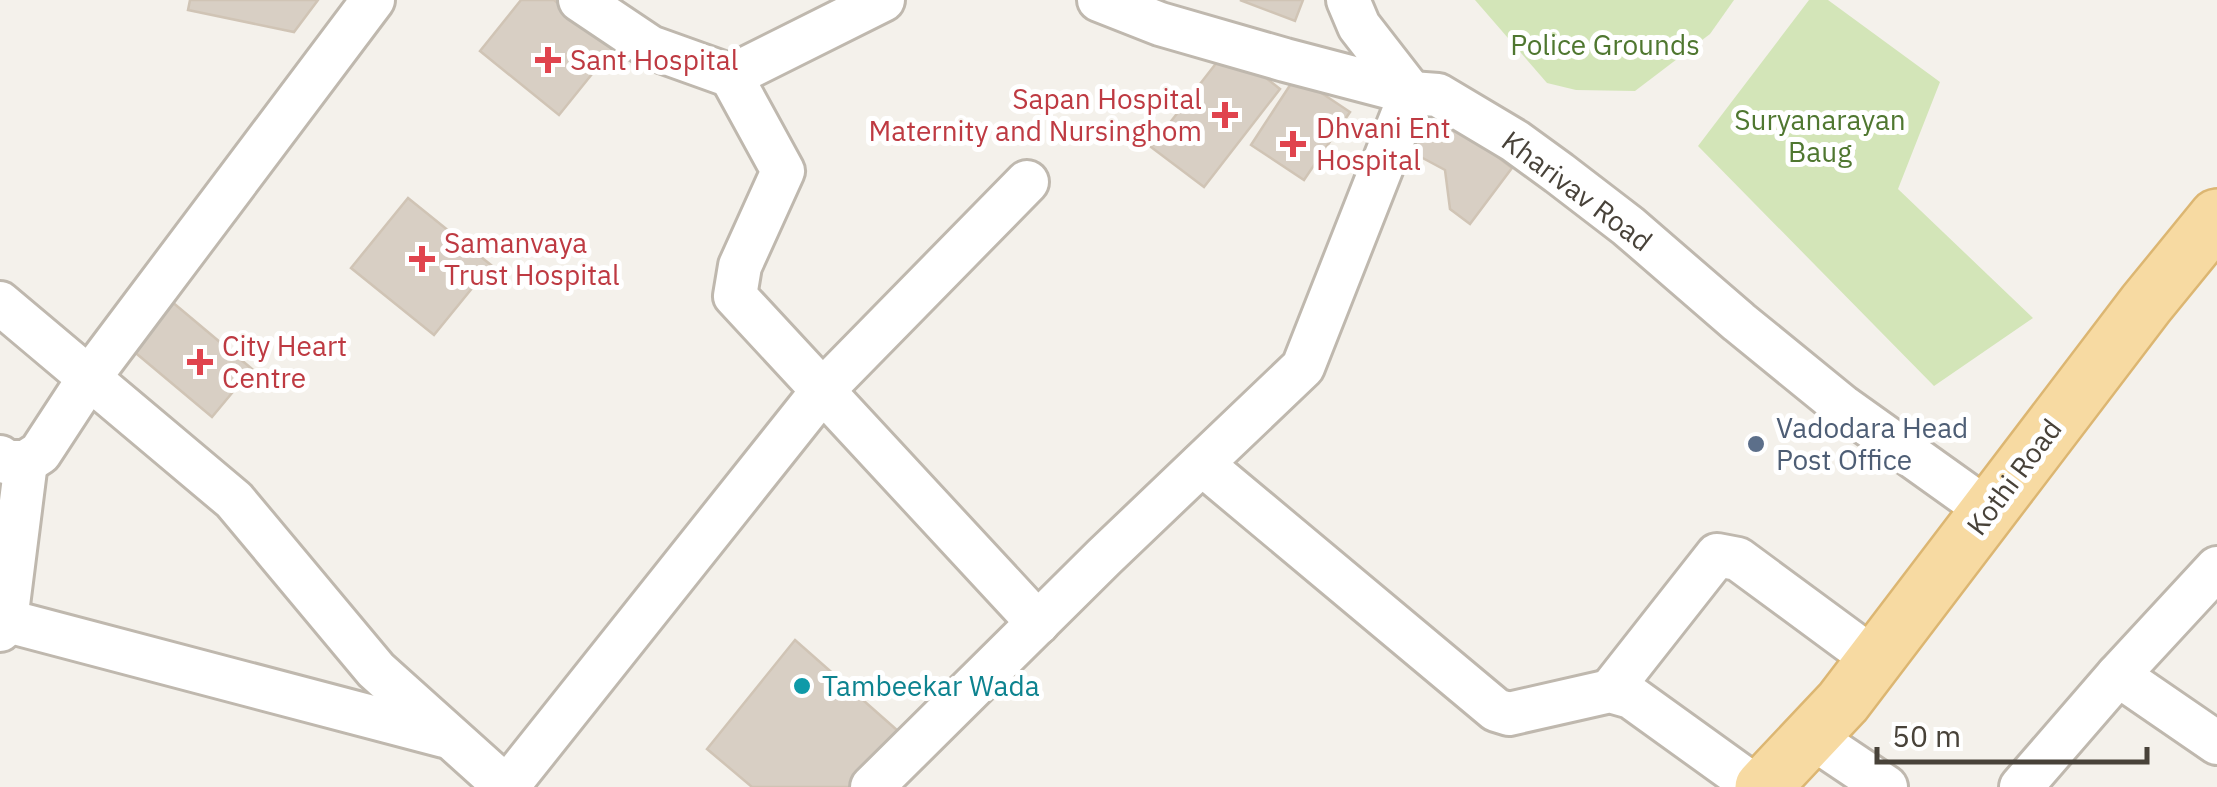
<svg xmlns="http://www.w3.org/2000/svg" width="2217" height="787" viewBox="0 0 2217 787" font-family="'IBM Plex Sans',sans-serif">
<style>
.green{fill:#d3e5b8}
.building{fill:#d8cfc4;stroke:#d0c4b5;stroke-width:2.5}
.lines{fill:none;stroke-linecap:round;stroke-linejoin:round}
.street-casing{stroke:#bfb8ae;stroke-width:48}
.primary-casing{stroke:#dcb672;stroke-width:60}
.street{stroke:#fff;stroke-width:42}
.primary{stroke:#f7daa2;stroke-width:55}
.health-dot{fill:#e0444e;stroke:#fff;stroke-width:4}
.service-dot{fill:#5c6f8a;stroke:#fff;stroke-width:4}
.culture-dot{fill:#0f9aa8;stroke:#fff;stroke-width:4}
.labels{text-anchor:middle;stroke-width:10;stroke-linejoin:round;paint-order:stroke}
.park-label{font-size:28px;fill:#4f7730;stroke:#fff}
.health-label{font-size:28px;fill:#be3a42;stroke:#fff;text-anchor:start}
.street-label{font-size:28px;fill:#484239;stroke:#fff}
.service-label{font-size:28px;fill:#4e5e75;stroke:#fff;text-anchor:start}
.culture-label{font-size:28px;fill:#0d838f;stroke:#fff;text-anchor:start}
</style>
<rect width="100%" height="100%" fill="#f4f1eb"/>
<g class="green">
<path d="M1475,0h259l-24,34 -75,57 -59,-1 -29,-7z"/>
<path d="M1809,0h19l112,82 -42,107 135,129 -99,68 -236,-240z"/>
</g>
<g class="building">
<path d="M190,0h128l-24,32 -106,-22z"/>
<path d="M521,0h33l59,48 -54,67 -79,-64z"/>
<path d="M1240,0h63l-8,21z"/>
<path d="M1228,48l52,41 -76,98 -53,-40z"/>
<path d="M1296,76l54,36 -46,68 -53,-35z"/>
<path d="M1418,112l60,30 34,26 -42,56 -20,-15 -5,-39 -41,-22z"/>
<path d="M408,198l83,67 -57,70 -83,-67z"/>
<path d="M171,301l81,68 -40,48 -81,-68z"/>
<path d="M795,640l103,91 -44,56h-102l-45,-38z"/>
</g>
<g class="lines">
<defs>
<g id="street">
<path d="M580,0l70,47 81,29 152,-76"/>
<path d="M1099,0l61,24 125,36 126,33 27,2 77,46 44,32 69,53 111,96 103,84 147,105"/>
<path d="M731,76l52,95 -43,95 -5,30 303,327"/>
<path d="M0,303l234,197 142,170 130,117"/>
<path d="M0,457l6,5h20l14,-9 49,-75 284,-378"/>
<path d="M1202,464l294,246 13,4 101,-23 21,6 125,90"/>
<path d="M0,619l444,117"/>
<path d="M0,630l6,-9 20,-159"/>
<path d="M2118,675l99,68"/>
<path d="M1610,691l107,-136 21,4 137,101"/>
<path d="M1810,736l76,51"/>
<path d="M507,787l316,-397 204,-208"/>
<path d="M872,787l232,-230 199,-190 108,-274 -52,-67 -11,-26"/>
<path d="M2021,787l97,-112 99,-107"/>
</g>
<path id="primary" d="M1763,787l80,-85 303,-398 71,-87"/>
</defs>
<use href="#street" class="street-casing"/>
<use href="#primary" class="primary-casing"/>
<use href="#street" class="street"/>
<use href="#primary" class="primary"/>
</g>
<g class="health-dot">
<path d="M543 45h10v10h10v10h-10v10h-10v-10h-10v-10h10z"/>
<path d="M1220 100h10v10h10v10h-10v10h-10v-10h-10v-10h10z"/>
<path d="M1288 129h10v10h10v10h-10v10h-10v-10h-10v-10h10z"/>
<path d="M417 244h10v10h10v10h-10v10h-10v-10h-10v-10h10z"/>
<path d="M195 347h10v10h10v10h-10v10h-10v-10h-10v-10h10z"/>
</g>
<circle class="service-dot" cx="1756" cy="444" r="10"/>
<circle class="culture-dot" cx="802" cy="686" r="10"/>
<g class="labels">
<g class="park-label">
<text x="1605" y="55">Police Grounds</text>
<text x="1820" y="130">Suryanarayan<tspan x="1820" dy="32">Baug</tspan></text>
</g>
<g class="health-label">
<text x="570" y="70">Sant Hospital</text>
<text x="1202" y="109" text-anchor="end">Sapan Hospital<tspan x="1202" dy="32">Maternity and Nursinghom</tspan></text>
<text x="1316" y="138">Dhvani Ent<tspan x="1316" dy="32">Hospital</tspan></text>
<text x="444" y="253">Samanvaya<tspan x="444" dy="32">Trust Hospital</tspan></text>
<text x="222" y="356">City Heart<tspan x="222" dy="32">Centre</tspan></text>
</g>
<g class="street-label">
<text transform="translate(1577 191) rotate(37)" y="10">Kharivav Road</text>
<text transform="translate(2014 477) rotate(-53)" y="10">Kothi Road</text>
</g>
<g class="service-label">
<text x="1776" y="438">Vadodara Head<tspan x="1776" dy="32">Post Office</tspan></text>
</g>
<g class="culture-label">
<text x="822" y="696">Tambeekar Wada</text>
</g>
</g>
<path d="M1877 747v15h270v-15" fill="none" stroke="#484239" stroke-width="5"/>
<text x="1892" y="747" font-size="30" fill="#484239" stroke="#ffffff" stroke-width="8" paint-order="stroke">50 m</text>
</svg>
